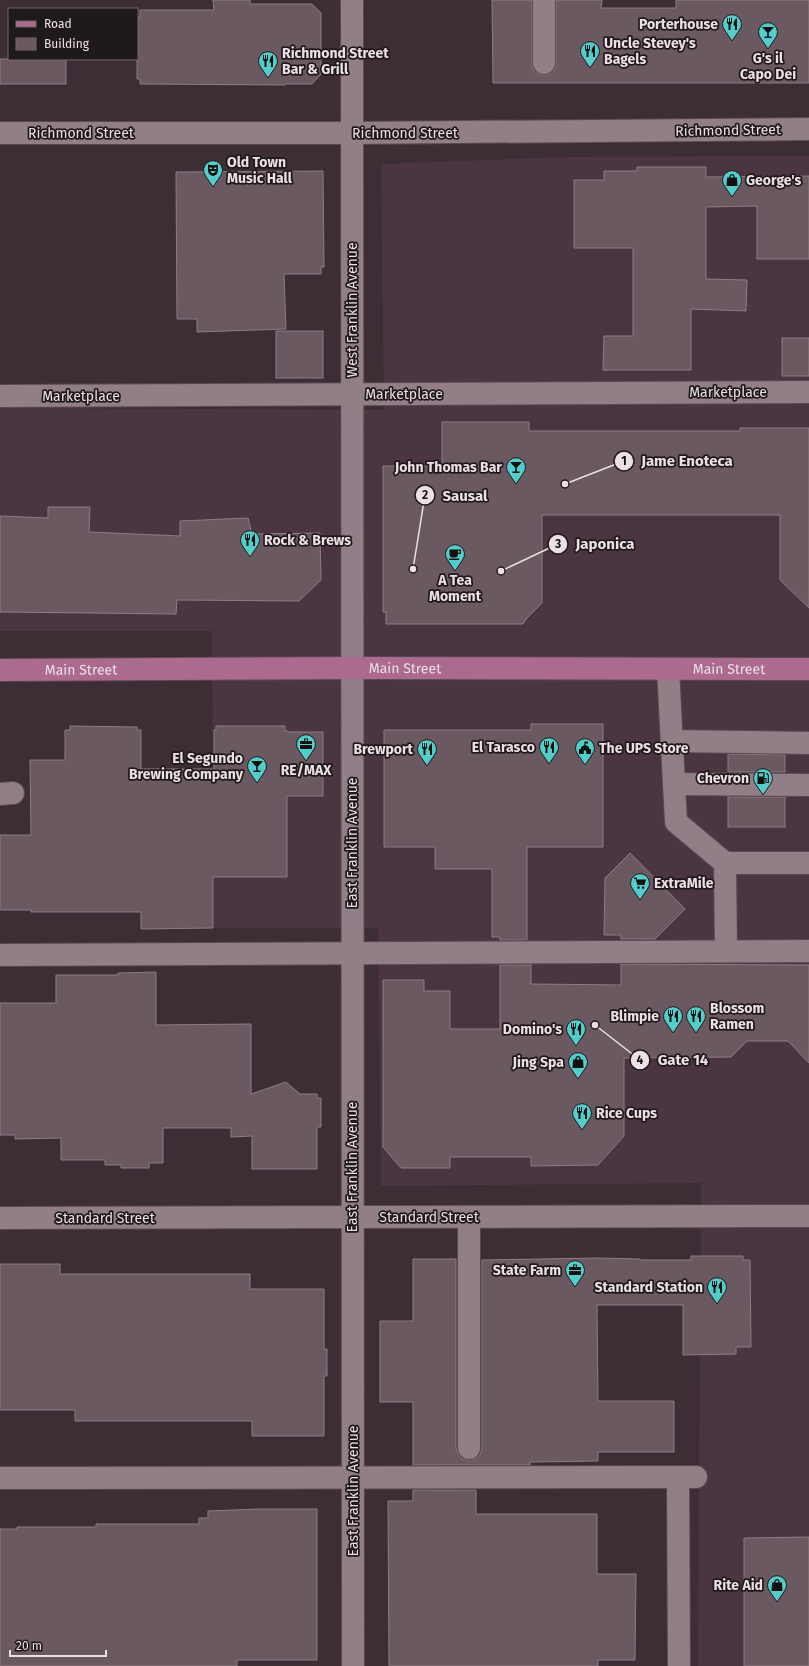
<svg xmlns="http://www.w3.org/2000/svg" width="809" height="1666" viewBox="0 0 809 1666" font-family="'Fira Sans',sans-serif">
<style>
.built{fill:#4b3540}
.building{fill:#6a5961;stroke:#8e7c85}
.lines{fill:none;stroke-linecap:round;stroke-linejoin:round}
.minor-casing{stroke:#574b51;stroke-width:24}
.major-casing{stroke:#574b51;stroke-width:24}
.minor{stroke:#917e87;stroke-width:22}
.major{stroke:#ab6a8e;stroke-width:22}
.labels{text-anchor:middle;stroke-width:3.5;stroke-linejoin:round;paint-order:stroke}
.poi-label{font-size:14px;font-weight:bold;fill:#eae0e5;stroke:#20191c;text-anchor:end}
.street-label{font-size:14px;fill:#eae0e5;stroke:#20191c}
.leader{fill:none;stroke:#eae0e5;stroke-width:1.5}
.callout-dot{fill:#eae0e5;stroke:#20191c;stroke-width:1.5}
.mark-label{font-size:12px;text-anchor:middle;font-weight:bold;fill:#111}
.callout-label{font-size:15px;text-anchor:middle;font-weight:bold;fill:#eae0e5;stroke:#20191c;stroke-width:3.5;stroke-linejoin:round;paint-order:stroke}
</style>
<rect width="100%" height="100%" fill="#3d2e36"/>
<path class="built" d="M809,156v1510h-111l3,-483 -320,3 -3,-258h-164l-2,-297h-212v-223l384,2 -3,-246 187,-7z"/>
<g class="building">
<path d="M213,0h37v4h62l9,9v61l-9,10h-27v1l-145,-1v-5h-3v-62h3v-7h74z"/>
<path d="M492,0h40v63l1,7 5,4 6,1 7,-1 4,-5 1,-6v-63h46l-1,8h75v-8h133v83h-316z"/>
<rect x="0" y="59" width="66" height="25"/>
<path d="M637,167h69v10l103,-1v83h-52v-53l-51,1v72l41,1 -1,31 -55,-2v61h-88l1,-34h29v-88h-59v-68h30v-9h33z"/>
<path d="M323,171l1,96h-3v7h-37l2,55 -89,3v-13h-20l-1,-147z"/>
<rect x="276" y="331" width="47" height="47"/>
<rect x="782" y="338" width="27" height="38"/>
<path d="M442,422h87v9h211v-3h69v180l-29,-28v-65h-238v88l-16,16 -3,5h-137v-12h-3v-146h59z"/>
<path d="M48,507h42l-1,25 91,4v-15l68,-3 4,16 68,-1 1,47 -22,21 -122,-1 -1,14 -176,-2v-96l48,2z"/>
<path d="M531,724h72v123h-76v93h-27v-3h-8v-68h-57v-22h-51v-117h147z"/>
<path d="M70,726l67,1v3h4v39h73v-39h2v-4h69v5h3v1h35v64h-36v81h-74v51l-72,1v-17h-110v-2h-31v-75h31l-1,-75h35v-30h5z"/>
<path d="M728,754l57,1v17h-57z"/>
<rect x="728" y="797" width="57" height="30"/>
<path d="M630,853l55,56 -30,30h-34v-4h-17l1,-57z"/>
<path d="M621,964l188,1v98l-21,-22h-41l-16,16 -107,1v78l-26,29 -67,1v-9h-81v11h-49l-18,-21v-167h41v11h26v38h50v-64h31v19l90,1z"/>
<path d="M156,972v53l95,-1v70l35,-12 14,12h17v4h4v29h-4v42h-65v-33l-21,1v-9h-68v35h-14v5h-28v-3h-16v-5h-44v-22l-46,1v-4h-15v-132h56v-28h62v-2z"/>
<path d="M691,1256h52v4h7l1,87h-15v7l-53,1v-50h-86l1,96h76v51h-76v9l-68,1v3h-117v-63h-33v-81h33v-62h43v189l2,6 4,5 7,1 6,-1 5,-4 2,-7v-188l115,-2 43,1 1,1h50z"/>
<path d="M0,1264h60v10h190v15h74v60h3v27h-3v60h-72v-15h-177v-11h-75z"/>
<path d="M413,1490h63v24h121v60h39l-1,86h-37v6h-209l-1,-165h25z"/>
<path d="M259,1509h58v151h-80v6h-237v-137h17v-2h79v-3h103v-6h9v-7z"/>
<path d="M809,1537v129h-65v-128z"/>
</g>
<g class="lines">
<defs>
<g id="minor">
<path d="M352,0l1,1666"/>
<path d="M544,63v-63"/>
<path d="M0,133h352l457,-4"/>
<path d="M0,396l809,-4"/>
<path d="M668,669l8,153 49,41 1,88"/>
<path d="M672,741l137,2"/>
<path d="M674,784l135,1"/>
<path d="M0,794l13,-1"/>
<path d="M725,863h84"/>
<path d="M0,955l809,-4"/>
<path d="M469,1217v231"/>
<path d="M0,1218l809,-2"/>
<path d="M678,1477l1,189"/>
<path d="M0,1478l696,-1"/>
</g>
<g id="major">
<path id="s1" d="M0,670l352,-2 457,1"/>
</g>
</defs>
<use href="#minor" class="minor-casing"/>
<use href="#major" class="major-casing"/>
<use href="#minor" class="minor"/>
<use href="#major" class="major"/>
</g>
<defs>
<symbol id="restaurant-pin" viewBox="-11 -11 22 30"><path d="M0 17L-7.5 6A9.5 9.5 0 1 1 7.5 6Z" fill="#53cdc9" stroke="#20191c"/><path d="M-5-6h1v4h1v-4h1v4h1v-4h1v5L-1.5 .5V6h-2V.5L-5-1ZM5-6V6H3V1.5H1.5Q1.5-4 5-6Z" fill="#111"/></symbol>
<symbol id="bar-pin" viewBox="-11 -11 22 30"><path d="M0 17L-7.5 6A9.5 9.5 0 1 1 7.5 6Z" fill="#53cdc9" stroke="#20191c"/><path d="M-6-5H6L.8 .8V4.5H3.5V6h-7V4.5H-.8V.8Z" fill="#111"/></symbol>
<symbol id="theatre-pin" viewBox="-11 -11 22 30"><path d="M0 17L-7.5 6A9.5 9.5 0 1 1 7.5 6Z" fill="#53cdc9" stroke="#20191c"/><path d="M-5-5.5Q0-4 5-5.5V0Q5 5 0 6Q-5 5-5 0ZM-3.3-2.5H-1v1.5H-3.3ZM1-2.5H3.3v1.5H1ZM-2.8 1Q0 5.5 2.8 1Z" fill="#111"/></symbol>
<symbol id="shop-pin" viewBox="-11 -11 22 30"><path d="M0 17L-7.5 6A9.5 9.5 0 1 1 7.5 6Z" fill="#53cdc9" stroke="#20191c"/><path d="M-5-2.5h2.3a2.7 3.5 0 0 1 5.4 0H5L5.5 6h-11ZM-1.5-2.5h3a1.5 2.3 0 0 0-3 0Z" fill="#111"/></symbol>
<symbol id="cafe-pin" viewBox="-11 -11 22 30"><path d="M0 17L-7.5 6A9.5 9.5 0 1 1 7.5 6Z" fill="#53cdc9" stroke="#20191c"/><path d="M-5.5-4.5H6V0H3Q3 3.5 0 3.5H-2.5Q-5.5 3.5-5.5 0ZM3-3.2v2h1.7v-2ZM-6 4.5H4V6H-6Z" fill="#111"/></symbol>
<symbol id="office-pin" viewBox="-11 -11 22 30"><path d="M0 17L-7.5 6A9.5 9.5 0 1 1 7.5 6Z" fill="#53cdc9" stroke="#20191c"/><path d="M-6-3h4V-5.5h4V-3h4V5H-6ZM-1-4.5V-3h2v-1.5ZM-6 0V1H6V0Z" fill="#111"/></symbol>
<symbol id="civic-pin" viewBox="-11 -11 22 30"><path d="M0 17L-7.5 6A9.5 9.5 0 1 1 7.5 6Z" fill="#53cdc9" stroke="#20191c"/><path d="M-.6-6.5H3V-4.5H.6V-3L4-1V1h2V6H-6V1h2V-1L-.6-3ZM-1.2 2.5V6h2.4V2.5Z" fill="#111"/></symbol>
<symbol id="fuel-pin" viewBox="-11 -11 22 30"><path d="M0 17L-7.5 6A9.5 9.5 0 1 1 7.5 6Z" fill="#53cdc9" stroke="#20191c"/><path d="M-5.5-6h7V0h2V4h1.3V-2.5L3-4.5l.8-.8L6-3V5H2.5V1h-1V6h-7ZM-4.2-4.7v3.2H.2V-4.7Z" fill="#111"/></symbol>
<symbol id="supermarket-pin" viewBox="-11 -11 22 30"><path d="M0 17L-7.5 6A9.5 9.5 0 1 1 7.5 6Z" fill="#53cdc9" stroke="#20191c"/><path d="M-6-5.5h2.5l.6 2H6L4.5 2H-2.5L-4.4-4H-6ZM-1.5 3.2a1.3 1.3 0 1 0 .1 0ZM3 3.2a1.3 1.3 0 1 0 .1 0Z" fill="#111"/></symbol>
</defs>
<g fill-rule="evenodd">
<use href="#restaurant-pin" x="721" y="13" width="22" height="30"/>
<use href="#bar-pin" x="757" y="21" width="22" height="30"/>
<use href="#restaurant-pin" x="579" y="40" width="22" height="30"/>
<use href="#restaurant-pin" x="257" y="50" width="22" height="30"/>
<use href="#theatre-pin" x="202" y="159" width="22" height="30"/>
<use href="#shop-pin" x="721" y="169" width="22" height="30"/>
<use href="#bar-pin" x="505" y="456" width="22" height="30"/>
<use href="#restaurant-pin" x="239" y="529" width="22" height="30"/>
<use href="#cafe-pin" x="444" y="543" width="22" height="30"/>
<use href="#office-pin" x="295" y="733" width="22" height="30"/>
<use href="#restaurant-pin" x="538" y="736" width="22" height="30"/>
<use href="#civic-pin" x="574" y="737" width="22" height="30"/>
<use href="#restaurant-pin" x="416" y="738" width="22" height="30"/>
<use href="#bar-pin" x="246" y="755" width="22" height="30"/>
<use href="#fuel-pin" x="752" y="767" width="22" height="30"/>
<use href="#supermarket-pin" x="629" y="872" width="22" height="30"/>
<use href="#restaurant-pin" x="662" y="1005" width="22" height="30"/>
<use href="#restaurant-pin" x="685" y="1005" width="22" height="30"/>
<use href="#restaurant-pin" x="565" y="1018" width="22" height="30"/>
<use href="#shop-pin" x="567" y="1051" width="22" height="30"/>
<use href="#restaurant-pin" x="571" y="1102" width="22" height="30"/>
<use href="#office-pin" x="564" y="1259" width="22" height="30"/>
<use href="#restaurant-pin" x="706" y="1276" width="22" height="30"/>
<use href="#shop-pin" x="766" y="1574" width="22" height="30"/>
</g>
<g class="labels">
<g class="poi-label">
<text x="718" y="29">Porterhouse</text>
<text x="604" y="48" text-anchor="start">Uncle Stevey's<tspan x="604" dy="16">Bagels</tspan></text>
<text x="282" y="58" text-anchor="start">Richmond Street<tspan x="282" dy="16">Bar &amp; Grill</tspan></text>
<text x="768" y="63" text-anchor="middle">G's il<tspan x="768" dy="16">Capo Dei</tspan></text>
<text x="227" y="167" text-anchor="start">Old Town<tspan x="227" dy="16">Music Hall</tspan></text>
<text x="746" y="185" text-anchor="start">George's</text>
<text x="502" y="472">John Thomas Bar</text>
<text x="264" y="545" text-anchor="start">Rock &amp; Brews</text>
<text x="455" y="585" text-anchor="middle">A Tea<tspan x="455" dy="16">Moment</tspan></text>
<text x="535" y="752">El Tarasco</text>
<text x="599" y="753" text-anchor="start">The UPS Store</text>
<text x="413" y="754">Brewport</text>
<text x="243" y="763">El Segundo<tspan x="243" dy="16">Brewing Company</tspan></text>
<text x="306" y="775" text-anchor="middle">RE/MAX</text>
<text x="749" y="783">Chevron</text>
<text x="654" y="888" text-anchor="start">ExtraMile</text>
<text x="710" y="1013" text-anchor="start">Blossom<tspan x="710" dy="16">Ramen</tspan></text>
<text x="659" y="1021">Blimpie</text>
<text x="562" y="1034">Domino's</text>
<text x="564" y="1067">Jing Spa</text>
<text x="596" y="1118" text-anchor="start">Rice Cups</text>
<text x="561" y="1275">State Farm</text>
<text x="703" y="1292">Standard Station</text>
<text x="763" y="1590">Rite Aid</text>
</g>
<g class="street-label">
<text transform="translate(728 130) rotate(-1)" y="5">Richmond Street</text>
<text x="81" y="138">Richmond Street</text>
<text x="405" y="138">Richmond Street</text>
<text transform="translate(352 310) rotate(-90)" y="5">West Franklin Avenue</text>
<text x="728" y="397">Marketplace</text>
<text x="404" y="399">Marketplace</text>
<text x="81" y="401">Marketplace</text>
<text dy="5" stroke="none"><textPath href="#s1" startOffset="405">Main Street</textPath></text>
<text dy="5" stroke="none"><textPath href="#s1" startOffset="729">Main Street</textPath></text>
<text dy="5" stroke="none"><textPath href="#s1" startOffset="81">Main Street</textPath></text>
<text transform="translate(352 843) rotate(-90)" y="5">East Franklin Avenue</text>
<text transform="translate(352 1167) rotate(-90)" y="5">East Franklin Avenue</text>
<text x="429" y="1222">Standard Street</text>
<text x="105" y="1223">Standard Street</text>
<text transform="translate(353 1491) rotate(-90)" y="5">East Franklin Avenue</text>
</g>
</g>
<path class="leader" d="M565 484L624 461M413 569L425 495M501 571L558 544M595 1025L640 1060"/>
<g class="callout-dot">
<circle cx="565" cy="484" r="4"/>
<circle cx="413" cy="569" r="4"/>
<circle cx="501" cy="571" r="4"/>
<circle cx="595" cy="1025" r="4"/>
<circle cx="624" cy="461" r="10"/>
<circle cx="425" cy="495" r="10"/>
<circle cx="558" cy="544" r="10"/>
<circle cx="640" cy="1060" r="10"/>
</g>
<g class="mark-label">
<text x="624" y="465">1</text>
<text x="425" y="499">2</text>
<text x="558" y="548">3</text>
<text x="640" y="1064">4</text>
</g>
<g class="callout-label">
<text x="687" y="466">Jame Enoteca</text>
<text x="465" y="501">Sausal</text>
<text x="605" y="549">Japonica</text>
<text x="683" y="1065">Gate 14</text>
</g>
<rect x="8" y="8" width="130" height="52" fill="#20191c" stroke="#71696c"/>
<rect x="16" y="21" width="20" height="6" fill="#ab6a8e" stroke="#71696c"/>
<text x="44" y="28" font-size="12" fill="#eae0e5">Road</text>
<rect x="16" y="38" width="20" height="12" fill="#6a5961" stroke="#71696c"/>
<text x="44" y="48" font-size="12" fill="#eae0e5">Building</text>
<path d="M10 1650v6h96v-6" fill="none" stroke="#eae0e5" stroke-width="2"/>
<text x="16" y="1650" font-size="12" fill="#eae0e5" stroke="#20191c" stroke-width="3" paint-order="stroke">20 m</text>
</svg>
